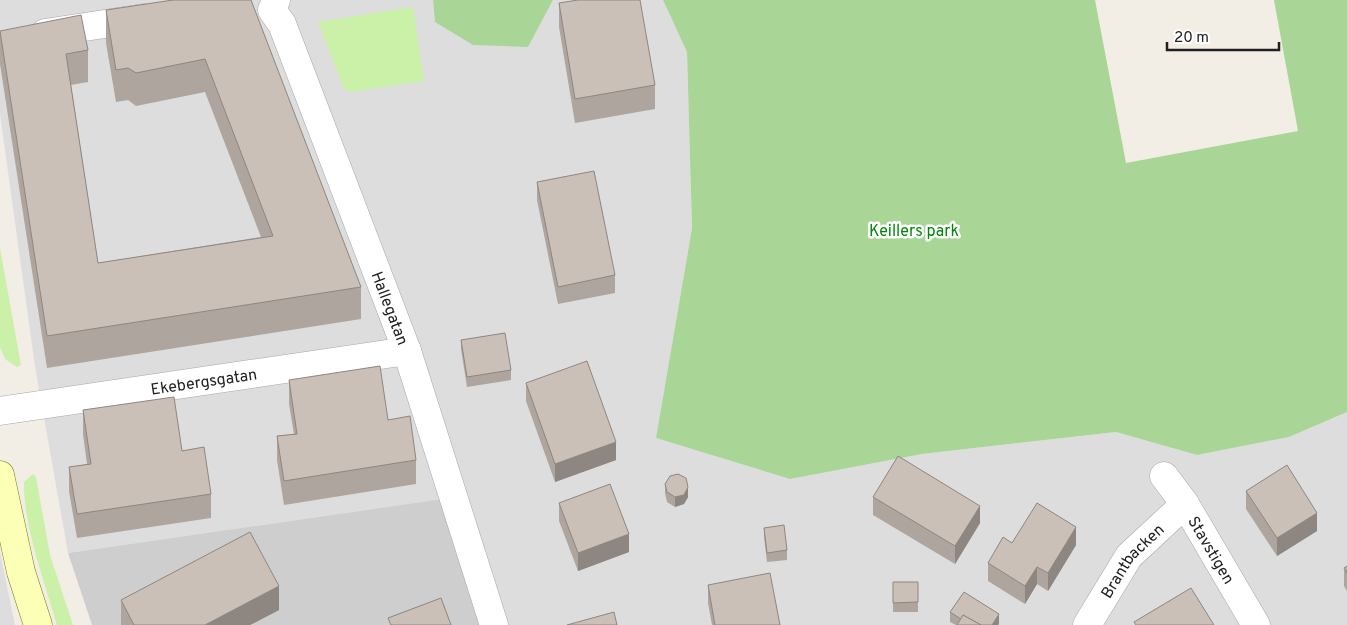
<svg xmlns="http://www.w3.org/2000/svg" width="1347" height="625" viewBox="0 0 1347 625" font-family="Overpass,sans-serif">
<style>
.residential{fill:#dedddd}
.religious{fill:#cecece}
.grass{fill:#cbf0a7}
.forest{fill:#a9d597}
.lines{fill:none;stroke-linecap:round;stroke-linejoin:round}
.street-casing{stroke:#a7a7a7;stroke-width:29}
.secondary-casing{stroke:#717e00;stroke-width:29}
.street{stroke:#fff;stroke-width:28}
.secondary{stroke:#fcffb6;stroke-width:28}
.wall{fill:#aea59e}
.shaded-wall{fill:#8d8681}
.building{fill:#cac0b8;stroke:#8d8681}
.labels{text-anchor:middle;stroke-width:5;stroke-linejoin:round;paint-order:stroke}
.park-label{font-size:16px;fill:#02850c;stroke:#fff}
.street-label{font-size:16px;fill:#202020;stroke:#fff}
</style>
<rect width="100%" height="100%" fill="#f2eee6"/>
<g class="residential">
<path d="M0,0h433l2,22 93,25 25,-47h110l24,52 5,176 -36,210 134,41 132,-25 194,-22 81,23 92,-18 58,-25v213h-861l-37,-127 -381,55 -33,-186 -35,-253z"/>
<path d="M0,552l15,73h-15z"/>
</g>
<path class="religious" d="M449,498l37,127h-394l-24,-72z"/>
<g class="grass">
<path d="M413,7l11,74 -73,11 -5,-1 -3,-4 -25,-65z"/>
<path d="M0,248l21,117 -4,2 -12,-8 -5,-12z"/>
<path d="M33,474l3,3 14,78 23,70h-16c-12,-42 -34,-100 -33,-143z"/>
</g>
<g class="forest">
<path d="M433,0h120l-25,47 -55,-2 -38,-23z"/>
<path d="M663,0h432l31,163 172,-32 -24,-131h73v412l-58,25 -92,18 -81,-23 -194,22 -132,25 -134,-41 36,-210 -5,-176z"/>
</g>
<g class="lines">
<defs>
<g id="street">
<path id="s1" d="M276,0l-4,10 10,14 125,327 87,274"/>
<path d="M45,33l99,-15"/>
<path id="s2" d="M0,411l407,-60"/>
<path id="s3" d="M1164,476l21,28 71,121"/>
<path id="s4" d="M1087,625l42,-69 56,-52"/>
</g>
<path id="secondary" d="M0,475l21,97 17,53"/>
</defs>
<use href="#street" class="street-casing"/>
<use href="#secondary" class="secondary-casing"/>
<use href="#street" class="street"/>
<use href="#secondary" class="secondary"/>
</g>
<g class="wall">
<path d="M173,0l188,287v32l-314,49 -47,-304v-33l88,19v32l-17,3 27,178 163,-26 -56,-145 -69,14 -8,-6 -12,2 -10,-59v-33z"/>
<path d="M559,3l96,82v24l-80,14 -16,-96z"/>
<path d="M537,182l78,93v18l-57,11 -21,-104z"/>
<path d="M461,340l50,30v10l-44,7 -6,-38z"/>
<path d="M289,380l99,40 28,40v24l-132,21 -7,-45v-24l17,-2 -5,-30z"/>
<path d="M526,383l90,77 -61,22 -29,-81z"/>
<path d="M83,410l99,41 29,43v24l-134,20 -8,-47v-24l18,-3 -4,-30z"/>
<path d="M665,484l23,13 -4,7 -9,3 -8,-5 -2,-9z"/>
<path d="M1246,491l71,40 -40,25 -31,-47z"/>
<path d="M873,497l107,26 -25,41 -82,-49z"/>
<path d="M559,503l70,49 -51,19 -19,-50z"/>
<path d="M764,528l23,22v10l-20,2 -3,-25z"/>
<path d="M1012,543l64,2 -28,46 -11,-7 -12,20 -37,-23v-18z"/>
<path d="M1347,566v25l-3,-5v-18z"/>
<rect x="893" y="582" width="25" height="30"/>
<path d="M708,585l72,40h-68l-4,-22z"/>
<path d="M121,600l158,10 -29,15h-129z"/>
<path d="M950,612l49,12 -1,1h-42l-6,-3z"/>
</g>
<g class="shaded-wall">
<path d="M616,442v18l-61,22v-18z"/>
<path d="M688,487v10l-4,7 -9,3v-10z"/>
<path d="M980,506v17l-25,41v-18z"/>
<path d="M1317,513v18l-40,25v-18z"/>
<path d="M1076,527v18l-28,46v-18z"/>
<path d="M629,534v18l-51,19v-18z"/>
<path d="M1037,567v17l-12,20v-18z"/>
<path d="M279,586v24l-29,15h-45z"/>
<path d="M999,614v10l-1,1h-6z"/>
</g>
<g class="building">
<path d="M173,0h78l110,287 -314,49 -47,-305 81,-16 7,35 -22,4 32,209 175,-27 -68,-177 -69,14 -8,-5 -12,2 -10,-60z"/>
<path d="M578,0h62l15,85 -80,14 -16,-96z"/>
<path d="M594,171l21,104 -57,12 -21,-105z"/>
<path d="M505,333l6,37 -44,7 -6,-37z"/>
<path d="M587,361l29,81 -61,22 -29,-81z"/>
<path d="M380,366l8,54 22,-4 6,44 -132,21 -7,-45 20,-2 -8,-54z"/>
<path d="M174,397l8,54 22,-4 7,47 -134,20 -8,-47 22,-3 -8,-54z"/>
<path d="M898,456l82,50 -25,40 -82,-49z"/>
<path d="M1287,465l30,48 -40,25 -31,-47z"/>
<path d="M678,474l8,4 2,9 -4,8 -9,2 -8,-5 -2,-8 5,-8z"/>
<path d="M610,484l19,50 -51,19 -19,-50z"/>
<path d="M1037,503l39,24 -28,46 -11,-6 -12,19 -37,-23 15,-26 9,6z"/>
<path d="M784,525l3,25 -20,3 -3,-25z"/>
<path d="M250,532l29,54 -74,39h-71l-13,-25z"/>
<path d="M1347,566v7l-3,-5z"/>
<path d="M770,573l10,52h-65l-7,-40z"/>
<path d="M893,582h25v20l-25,1z"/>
<path d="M1191,588l23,37h-78l-2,-3z"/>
<path d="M964,592l35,22 -7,11h-11l-18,-10 -2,4 -11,-7z"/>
<path d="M441,598l10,27h-60l-3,-7z"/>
<path d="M614,612l3,13h-50z"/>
<path d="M963,615l18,10h-24z"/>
</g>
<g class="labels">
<g class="park-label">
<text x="914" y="236">Keillers park</text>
</g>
<g class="street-label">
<text dy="6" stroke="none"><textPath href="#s1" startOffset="332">Hallegatan</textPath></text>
<text dy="6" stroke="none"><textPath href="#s2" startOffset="206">Ekebergsgatan</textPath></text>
<text dy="6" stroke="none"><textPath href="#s3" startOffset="88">Stavstigen</textPath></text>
<text dy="6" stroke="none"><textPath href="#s4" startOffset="79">Brantbacken</textPath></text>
</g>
</g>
<path d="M1167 42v8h112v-8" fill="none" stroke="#202020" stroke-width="2.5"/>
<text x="1174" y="42" font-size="15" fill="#202020" stroke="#ffffff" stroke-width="4" paint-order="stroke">20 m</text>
</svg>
